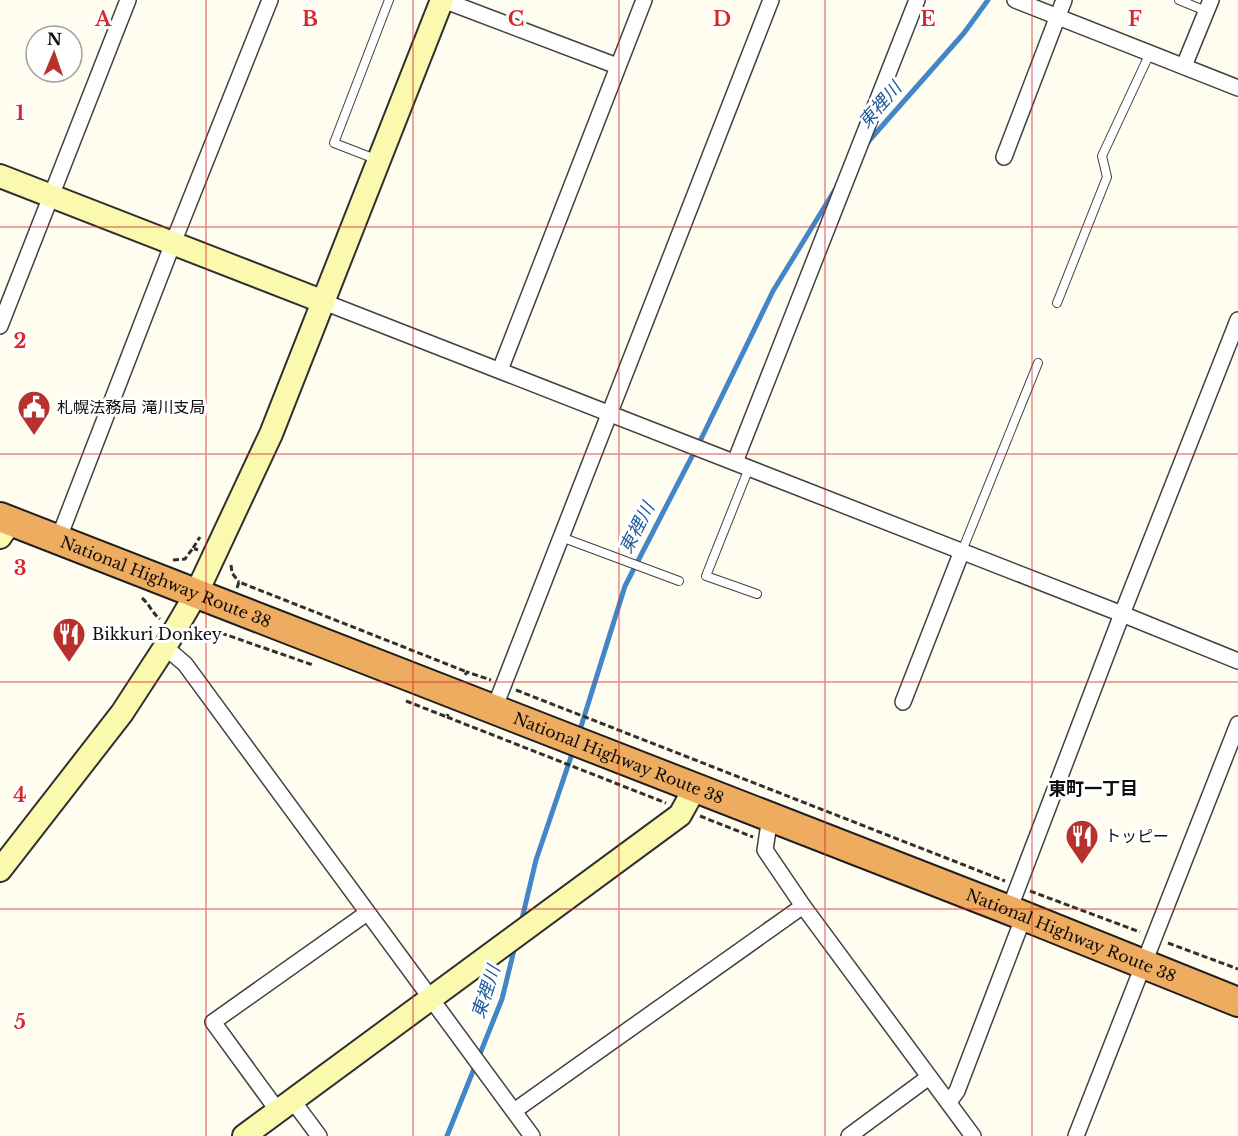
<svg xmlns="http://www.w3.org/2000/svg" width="1238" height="1136" viewBox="0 0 1238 1136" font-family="'Libre Baskerville','Noto Sans JP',serif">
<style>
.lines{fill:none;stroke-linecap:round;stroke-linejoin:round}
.stream{stroke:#4286c7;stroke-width:5}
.lane-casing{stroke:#414141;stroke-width:10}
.street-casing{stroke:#414141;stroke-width:18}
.secondary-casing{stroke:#303030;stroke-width:26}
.highway-casing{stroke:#1f1f1f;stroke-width:32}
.path{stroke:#303030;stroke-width:3;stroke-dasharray:6 3;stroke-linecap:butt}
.lane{stroke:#fff;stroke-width:8}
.street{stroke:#fff;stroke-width:15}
.secondary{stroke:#fbf9ae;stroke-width:22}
.highway{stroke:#edac5f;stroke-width:28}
.grid{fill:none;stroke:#d62828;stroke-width:1.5;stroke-opacity:0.55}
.labels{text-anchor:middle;stroke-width:6;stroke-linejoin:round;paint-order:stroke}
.poi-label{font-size:16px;fill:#0e0e0e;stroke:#fff;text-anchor:start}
.street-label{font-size:16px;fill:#0e0e0e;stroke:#fff}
.water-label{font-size:18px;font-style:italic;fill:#1d599a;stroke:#fff}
.neighbourhood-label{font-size:18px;font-weight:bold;fill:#0e0e0e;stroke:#fff}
.grid-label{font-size:20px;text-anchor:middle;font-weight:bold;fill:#d62828;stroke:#fff;stroke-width:6;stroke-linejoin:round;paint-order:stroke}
</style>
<rect width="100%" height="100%" fill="#fefdf0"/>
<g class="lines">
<g class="stream">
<path d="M867,143l97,-110 24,-33"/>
<path d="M579,733l46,-147 77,-149 71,-146 63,-103"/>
<path d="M521,923l15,-63 37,-109"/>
<path d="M447,1136l55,-137 13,-53"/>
</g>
<defs>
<g id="lane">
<path d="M1179,0l27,11"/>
<path d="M378,160l-44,-17 55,-143"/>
<path d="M1057,303l50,-126 -5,-21 48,-103"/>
<path d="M749,468l-43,108 51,18"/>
<path d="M561,537l118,44"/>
<path d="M962,551l76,-188"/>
</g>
<g id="street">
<path d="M443,0l174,66"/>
<path d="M1015,0l223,88"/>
<path d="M1184,66l27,-66"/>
<path d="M1004,157l60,-157"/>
<path d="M324,302l798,312 116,47"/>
<path d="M0,326l128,-326"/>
<path d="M500,370l144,-370"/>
<path d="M735,462l182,-462"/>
<path d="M58,540l115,-297 97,-243"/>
<path d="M165,647l20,17 347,472"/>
<path d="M903,702l59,-151"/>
<path d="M494,709l277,-709"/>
<path d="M770,817l-5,33 38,56 170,230"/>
<path d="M1009,910l113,-296 116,-294"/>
<path d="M293,1101l26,35"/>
<path d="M949,1102l8,-11 67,-175"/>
<path d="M278,1111l-65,-89 154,-109"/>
<path d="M514,1111l289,-205"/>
<path d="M849,1136l80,-59"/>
<path d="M1076,1136l162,-412"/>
</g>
<g id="secondary">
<path d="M0,176l324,126"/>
<path d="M0,537l11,-16"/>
<path d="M0,870l122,-157 43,-66 31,-53 75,-160 171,-434"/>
<path d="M244,1136l436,-321 15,-27"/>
</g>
<g id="highway">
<path id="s1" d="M0,517l1009,393 229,92"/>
</g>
</defs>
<use href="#lane" class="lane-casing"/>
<use href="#street" class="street-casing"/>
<use href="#secondary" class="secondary-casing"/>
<use href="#highway" class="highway-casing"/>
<g class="path">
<path d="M193,548l7,-11"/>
<path d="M173,560l12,-1 8,-11 5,2"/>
<path d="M231,565l1,8 7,9"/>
<path d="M237,588l2,-6 228,90"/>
<path d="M142,598c8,7 10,15 18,21"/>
<path d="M221,633l92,32"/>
<path d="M191,639l4,2 13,-9 13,1 1,-2"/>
<path d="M465,675l2,-3 24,8"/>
<path d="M516,690l489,191"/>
<path d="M406,701l41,16 1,-3"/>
<path d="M447,717l219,86"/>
<path d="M700,816l53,21"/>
<path d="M1030,891l110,41"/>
<path d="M1168,943l70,26"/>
</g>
<use href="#lane" class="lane"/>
<use href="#street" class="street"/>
<use href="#secondary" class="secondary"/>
<use href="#highway" class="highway"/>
</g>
<path class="grid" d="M206,0v1136M413,0v1136M619,0v1136M825,0v1136M1032,0v1136M0,227h1238M0,454h1238M0,682h1238M0,909h1238"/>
<defs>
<symbol id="civic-pin" viewBox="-11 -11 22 30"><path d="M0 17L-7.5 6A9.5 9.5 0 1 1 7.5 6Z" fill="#b8322d" stroke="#fff"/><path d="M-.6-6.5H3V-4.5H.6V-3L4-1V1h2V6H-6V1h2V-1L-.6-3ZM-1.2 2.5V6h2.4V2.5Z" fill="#fff"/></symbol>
<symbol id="restaurant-pin" viewBox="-11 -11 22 30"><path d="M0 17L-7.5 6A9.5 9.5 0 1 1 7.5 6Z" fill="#b8322d" stroke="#fff"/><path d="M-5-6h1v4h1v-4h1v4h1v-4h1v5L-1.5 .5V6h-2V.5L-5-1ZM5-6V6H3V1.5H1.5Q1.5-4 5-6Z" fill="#fff"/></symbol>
</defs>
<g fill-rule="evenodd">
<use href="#civic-pin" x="15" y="388" width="38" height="52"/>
<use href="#restaurant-pin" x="50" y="615" width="38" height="52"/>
<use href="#restaurant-pin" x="1063" y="817" width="38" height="52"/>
</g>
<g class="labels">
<g class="poi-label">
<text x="57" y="413">札幌法務局 滝川支局</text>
<text x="92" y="640">Bikkuri Donkey</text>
<text x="1105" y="842">トッピー</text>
</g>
<g class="street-label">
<text dy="6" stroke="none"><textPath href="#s1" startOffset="178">National Highway Route 38</textPath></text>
<text dy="6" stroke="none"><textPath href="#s1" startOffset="664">National Highway Route 38</textPath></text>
<text dy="6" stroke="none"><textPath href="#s1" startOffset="1150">National Highway Route 38</textPath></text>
</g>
<g class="water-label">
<text transform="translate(880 105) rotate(-49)" y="6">東裡川</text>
<text transform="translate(637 528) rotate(-63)" y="6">東裡川</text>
<text transform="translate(486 992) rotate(-72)" y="6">東裡川</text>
</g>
<g class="neighbourhood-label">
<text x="1093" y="795">東町一丁目</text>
</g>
</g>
<g class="grid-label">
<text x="103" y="26">A</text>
<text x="310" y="26">B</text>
<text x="516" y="26">C</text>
<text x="722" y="26">D</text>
<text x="928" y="26">E</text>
<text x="1135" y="26">F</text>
<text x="20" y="120">1</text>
<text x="20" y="348">2</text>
<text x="20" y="575">3</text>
<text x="20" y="802">4</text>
<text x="20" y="1029">5</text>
</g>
<g transform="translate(54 54) rotate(2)"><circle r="28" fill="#ffffff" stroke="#9f9f9f" stroke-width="1.5"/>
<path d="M0-4.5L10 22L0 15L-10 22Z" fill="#b8322d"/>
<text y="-9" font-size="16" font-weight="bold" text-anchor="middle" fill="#0e0e0e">N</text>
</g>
</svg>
